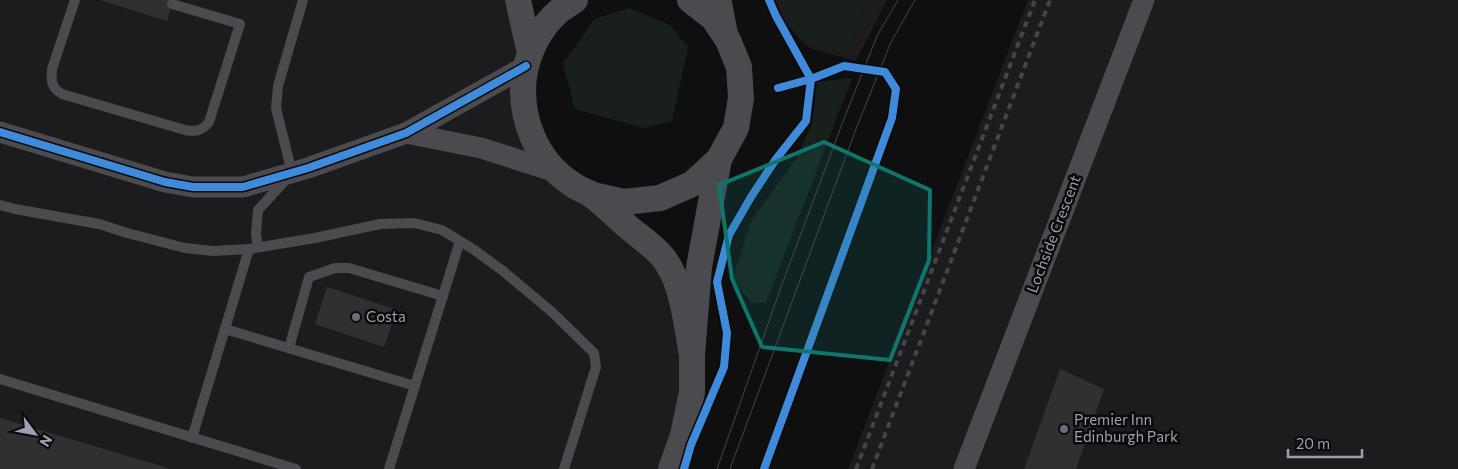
<svg xmlns="http://www.w3.org/2000/svg" width="1458" height="469" viewBox="0 0 1458 469" font-family="Commissioner,sans-serif">
<style>
.built{fill:#1c1c1e}
.green{fill:#19201c}
.building{fill:#303033}
.lines{fill:none;stroke-linecap:round;stroke-linejoin:round}
.service{stroke:#4a4a4f;stroke-width:10}
.minor{stroke:#4a4a4f;stroke-width:21}
.tertiary{stroke:#4a4a4f;stroke-width:26}
.tram{stroke:#454549;stroke-width:1}
.rail{stroke:#454549;stroke-width:4;stroke-dasharray:6 5;stroke-linecap:butt}
.cycleway-casing{stroke:#0a0a0b;stroke-width:11}
.cycleway{stroke:#408adc;stroke-width:8}
.marked{fill:#0f766e;fill-opacity:0.2;stroke:#0f766e;stroke-width:4;stroke-linejoin:round}
.poi-dot{fill:#6d6d79;stroke:#0a0a0b;stroke-width:2}
.labels{text-anchor:middle;stroke-width:5;stroke-linejoin:round;paint-order:stroke}
.street-label{font-size:15px;fill:#9f9fb2;stroke:#0a0a0b}
.poi-label{font-size:15px;fill:#9f9fb2;stroke:#0a0a0b;text-anchor:start}
</style>
<rect width="100%" height="100%" fill="#0f0f10"/>
<g class="built">
<path d="M0,0h518l12,132 130,123 32,100 -21,114h-671z"/>
<path d="M775,0h112l-31,61 -47,-13 -25,-26z"/>
<path d="M1028,0h430v469h-610z"/>
</g>
<g class="green">
<path d="M781,0h85l-21,53 -33,-9 -25,-26z"/>
<path d="M629,8l41,17 18,22 -16,74 -28,7 -69,-19 -12,-46 32,-44z"/>
<path d="M852,78l-86,225h-14l-20,-23 19,-59 45,-62 16,-35 5,-42z"/>
</g>
<g class="building">
<path d="M100,0h73l-6,21z"/>
<path d="M327,287l70,23 -13,37 -69,-23z"/>
<path d="M1060,369l44,20 -28,80h-52z"/>
<path d="M0,418l168,50v1h-168z"/>
</g>
<g class="lines">
<g class="service">
<path d="M75,0l-23,69c-1,13 -1,18 10,25l123,36c10,2 17,1 24,-8l31,-98 -68,-20"/>
<path d="M0,205l15,4 84,15 28,9 58,15 28,3 36,-2 66,-11 65,-14 34,-1 28,7 31,19 30,22 49,41 42,41 2,14 -32,102"/>
<path d="M258,247l-2,-13 2,-24 34,-37 -16,-65 2,-22 25,-86"/>
<path d="M225,329l190,57"/>
<path d="M289,348l20,-71 26,-9h14l94,28"/>
<path d="M0,379l296,90"/>
<path d="M192,438l57,-189"/>
<path d="M389,469l71,-228"/>
</g>
<g class="minor">
<path d="M721,0l7,37"/>
<path d="M0,132l165,50 28,5h50l65,-19 98,-35 120,-67"/>
<path d="M406,133l75,15 75,24"/>
<path d="M964,469l180,-469"/>
</g>
<g class="tertiary">
<path d="M518,0l12,53"/>
<path d="M575,0c-5,4 -11,7 -16,11 -19,16 -31,41 -35,65 -5,42 12,85 48,108 5,4 11,6 17,9 13,9 25,22 37,32 11,10 25,19 35,30 22,25 25,68 31,100"/>
<path d="M593,195l31,7 36,-4 32,-14 27,-25 17,-31 5,-30 -2,-31 -11,-27 -15,-22 -23,-18"/>
<path d="M671,469l12,-34 9,-43v-37l7,-88 20,-108"/>
</g>
<g class="tram">
<path d="M717,469l64,-182 61,-163 35,-88 21,-36"/>
<path d="M730,469l126,-340 35,-87 24,-42"/>
</g>
<g class="rail">
<path d="M856,469l179,-469"/>
<path d="M872,469l178,-469"/>
</g>
<defs>
<g id="cycleway">
<path d="M0,132l165,50 28,5h50l65,-19 98,-35 120,-67"/>
<path d="M684,469l7,-24 33,-78 3,-34 -10,-51 12,-47 22,-38 25,-38 30,-38 5,-42 -35,-63 -7,-16"/>
<path d="M764,469l128,-351 4,-29 -11,-17 -41,-6 -33,13 -33,9"/>
</g>
</defs>
<use href="#cycleway" class="cycleway-casing"/>
<use href="#cycleway" class="cycleway"/>
</g>
<path class="marked" d="M824,142l106,48 -1,70 -39,100 -128,-13 -30,-68 -13,-94z"/>
<g class="poi-dot">
<circle cx="356" cy="317" r="5"/>
<circle cx="1064" cy="429" r="5"/>
</g>
<g class="labels">
<g class="street-label">
<text transform="translate(1054 234) rotate(-69)" y="5">Lochside Crescent</text>
</g>
<g class="poi-label">
<text x="366" y="322">Costa</text>
<text x="1074" y="425">Premier Inn<tspan x="1074" dy="17">Edinburgh Park</tspan></text>
</g>
</g>
<g transform="translate(35 434) rotate(122)" stroke="#0a0a0b" stroke-width="4" paint-order="stroke">
<path d="M0-4L9 19L0 12L-9 19Z" fill="#9f9fb2"/>
<text y="-8" font-size="14" font-weight="bold" text-anchor="middle" fill="#9f9fb2">N</text>
</g>
<path d="M1288 449v8h74v-8" fill="none" stroke="#9f9fb2" stroke-width="2.5"/>
<text x="1296" y="449" font-size="15" fill="#9f9fb2" stroke="#0a0a0b" stroke-width="4" paint-order="stroke">20 m</text>
</svg>
